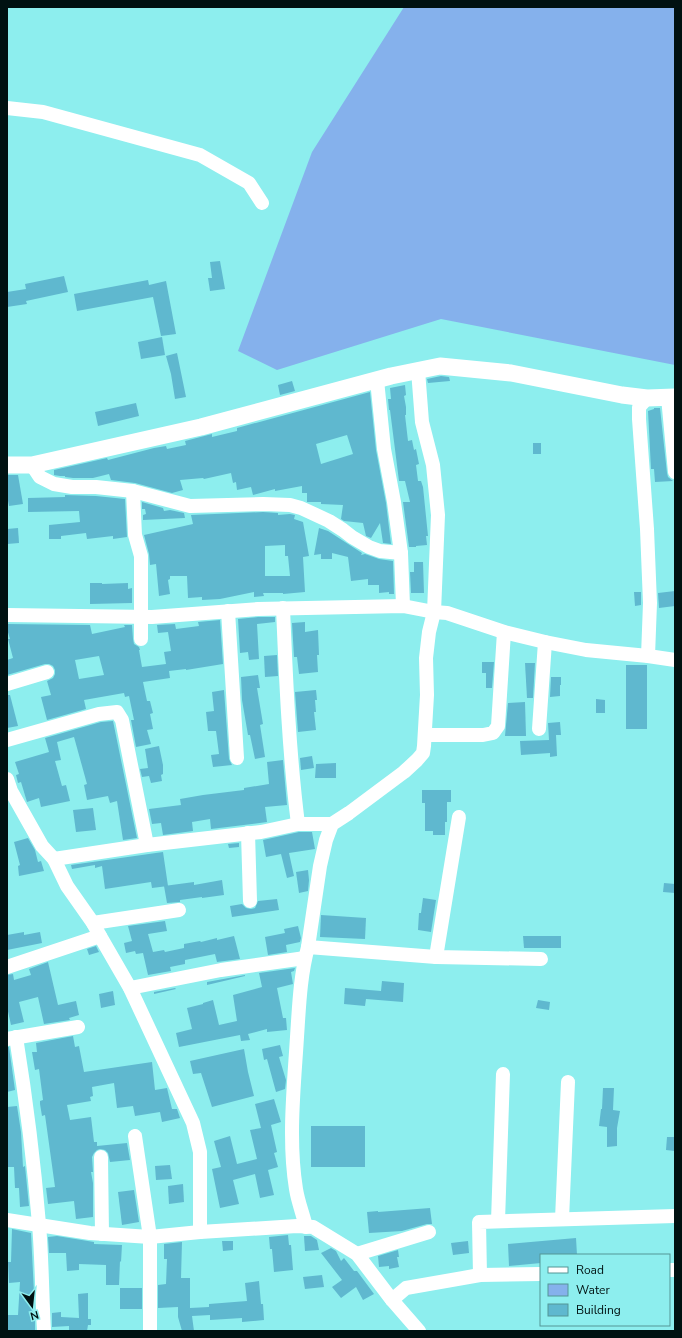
<svg xmlns="http://www.w3.org/2000/svg" width="682" height="1338" viewBox="0 0 682 1338" font-family="'Nunito Sans',sans-serif">
<style>
.water{fill:#85b1ec}
.building{fill:#5fb8cf;fill-rule:evenodd}
.lines{fill:none;stroke-linecap:round;stroke-linejoin:round}
.minor{stroke:#fff;stroke-width:14}
.major{stroke:#fff;stroke-width:17}
</style>
<rect width="100%" height="100%" fill="#8deeee"/>
<path class="water" d="M404,7h271v358l-234,-46 -164,51 -39,-19 74,-199z"/>
<g class="building">
<path d="M220,261l5,28 -15,2 -2,-13h4l-2,-16z"/>
<path d="M64,276l4,16 -42,9 1,3 -20,3v-15l19,-3 -1,-5z"/>
<path d="M148,280l1,5 17,-4 10,53 -15,2 -8,-39 -76,14 -3,-17z"/>
<path d="M162,337l3,18 -24,4 -3,-17z"/>
<path d="M177,353l9,44 -11,2 -4,-25 -5,-18z"/>
<path d="M441,376l8,1 1,4 -22,2 -1,-4z"/>
<path d="M292,381l3,10 -15,4 -2,-10z"/>
<path d="M405,385l1,10 -2,1 2,11v8h-1l3,26 4,-1 2,10 2,-1 3,15 -3,1 2,16h3l2,6 5,49h-2l1,9 -11,1v1h-7l-6,-45h7l-5,-21h-6l-9,-71h-1l-1,-11h3l-1,-11z"/>
<path d="M370,392l6,58 10,53 5,41 -8,-1 -3,-20 -9,15 -5,-2 -3,-13 -19,-2 -3,-2 2,-14 -22,-1v-2h-14v-9h-5v-7l-27,5v-2l-22,6 -2,-8 -14,3 -1,-8 -3,1 -2,-10 -27,6 -1,-1 -23,2 3,10 -11,3 -37,-10 -24,-3 -2,-6 -16,4h-20l-8,-1v-1h-5l-6,-1v-5l53,-12 1,2 46,-12 12,-2 1,3 19,-4 -1,-4 27,-7v3l25,-6v-3zM347,435l6,19 -32,10 -5,-20z"/>
<path d="M136,403l3,13 -41,10 -3,-14z"/>
<path d="M654,408h6l7,65 1,4 5,4 -18,1 -1,-13h-3l-3,-58 6,-2z"/>
<rect x="533" y="443" width="8" height="11"/>
<path d="M7,475h11l5,29 -14,2 -2,-11z"/>
<path d="M65,495l31,1 29,3 2,38 -14,2v-3l-26,3 -1,-6 -25,3v3h-12v-14l31,-3 -1,-11 -51,1v-14l37,-1z"/>
<path d="M142,502l21,6 1,3 6,-1 14,3 1,5 -42,2v-5l3,-1 -1,-5h-3z"/>
<path d="M263,512l15,1v2l12,-1 5,1 -1,4 9,3 6,34 -6,1 2,35 -22,2v-1h-20l1,3 -10,1v-5l-34,7 -18,1v-3l-14,1 -1,-22h-17v3l-2,1 2,14 -11,2 -3,-32 -6,1 -1,-11 -5,-19 49,-11 -2,-9zM285,545v11h3l2,20h-25v-30z"/>
<path d="M18,528l1,15 -12,1v-15z"/>
<path d="M319,528l9,3 34,22 -1,2 4,-1 14,5 14,2 1,33h-5v-2l-10,1v-8h-11v-6l-17,2 -3,-24 -16,-4v6h-11v-5l-7,1z"/>
<path d="M414,562h9l1,31h-13l-1,-21h4z"/>
<path d="M90,583h12v1l26,-1v6l4,-1v15l-42,1z"/>
<path d="M675,591v15l-16,2 -1,-15z"/>
<path d="M634,592h7v13l-6,1z"/>
<path d="M258,617h17v5l-18,2 2,35 -10,1 -1,-8 -8,1 -2,-34z"/>
<path d="M220,620l3,44 -37,6v-1l-17,2 1,7 -27,4 4,19h3l3,12 -3,1 3,15 -6,1 4,14 -15,3 -5,-27h3l-5,-24 -4,1 -1,-4 -40,7 2,9 -39,11 -6,-23 10,-2 -4,-14 6,-3 2,-4v-4l-2,-4 -4,-2h-4l-38,11v-15l6,-2 -5,-19h2l-3,-10v-5l83,1 2,9 33,-7 -1,-2h8l1,14 1,5 5,3 1,3h-1l3,17 24,-3 -2,-12 7,-1 -3,-19 -10,1 -1,-8 18,-1 1,5 23,-3 -1,-4zM99,656l5,19 -25,4 -4,-19z"/>
<path d="M305,622v10l13,-2 1,25h-2l1,17 -19,2 -2,-17h-3l-2,-34z"/>
<path d="M277,655l1,21 -13,1 -1,-21z"/>
<path d="M482,662h12l-2,26h-6v-15h-4z"/>
<path d="M525,663h10l-2,35h-6z"/>
<rect x="626" y="665" width="21" height="64"/>
<path d="M258,675l2,13h-3l6,36 -3,1 5,32 -10,2 -5,-24h-2l-6,-35 -1,-23z"/>
<path d="M551,677h10v8h-1v11l-10,1z"/>
<path d="M224,690l5,69 3,6 -19,2 -2,-12 8,-1 -3,-23h-8l-2,-19 8,-1 -2,-19z"/>
<path d="M316,690l1,10h-2l1,12h-2l2,18 -18,2 -3,-40z"/>
<path d="M7,695h3l8,31 -11,2z"/>
<path d="M596,699l9,1v13h-9z"/>
<path d="M525,702l1,34h-21l3,-33z"/>
<path d="M113,721l24,117 -14,2 -6,-39 -7,2 -2,-7 -21,4 -3,-15 3,-1 -13,-47 -17,5 4,18 -6,1 7,25 4,-1 4,16 -29,6 -2,-9 -12,4 -6,-20 -3,1 -2,-8 3,-1 -4,-12 34,-10 -4,-14 56,-16z"/>
<path d="M560,722l1,13h-5l1,21 -7,1v-4l-29,2 -1,-14 29,-1 -1,-17z"/>
<path d="M159,746l4,19v9l-2,1 1,6 -11,2 -2,-7 -7,1 -2,-8 8,-1 -3,-19z"/>
<path d="M312,756l2,12 -13,2 -1,-12z"/>
<path d="M283,760l4,45 -22,2 2,15 -56,7 -1,-10 -18,3 1,9 -30,4 -2,-12 -9,1 -3,-15 32,-4 -1,-6 23,-4 41,-5v-2l25,-4 -2,-22z"/>
<path d="M336,763v15h-21l1,-14z"/>
<path d="M422,790h29v12h-4v20h-2v13h-12v-4h-8v-28h-3z"/>
<path d="M93,808l3,22 -20,2 -3,-22z"/>
<path d="M299,832h13l3,17 -26,4 5,23 -7,2 -6,-24 -15,3 -3,-17z"/>
<path d="M28,838l7,12 3,12 3,-1 3,10 -25,5 -1,-10 2,-1 -6,-23z"/>
<path d="M239,843v4l-10,1 -1,-4z"/>
<path d="M163,852l5,34 -16,2 -1,-6 -46,7 -3,-23 -7,2v-3l-23,4 -1,-4z"/>
<path d="M308,870l1,10 -1,11 -9,2 -3,-21z"/>
<path d="M222,880l2,15 -22,3v-1l-22,3v2l-13,1 -3,-17 30,-4v3z"/>
<path d="M664,883l11,1v9l-12,-1z"/>
<path d="M423,898l13,2 -5,32 -13,-2 1,-17h2z"/>
<path d="M277,899l2,11 -47,7 -2,-11 12,-2 4,4 5,1 4,-1 3,-7z"/>
<path d="M321,915l45,3 -1,21 -45,-2z"/>
<path d="M165,921l2,10 -19,3 5,18 11,-2 1,2 19,-4v-4l16,-3 1,1 16,-4v2l17,-4 6,23 -23,3 -2,-8 -30,6v4l-15,3 1,4 -23,4 -5,-22 -7,1 -1,-3 -9,2 -2,-10 8,-2 -4,-15z"/>
<path d="M298,926l3,12 -1,4 -14,3 1,7 -19,3 -3,-18 20,-4 -1,-4z"/>
<path d="M24,932v3l16,-3 2,11 -35,7v-15z"/>
<path d="M523,936h38v12h-37z"/>
<path d="M96,946l3,6 -10,3 -2,-6z"/>
<path d="M48,962l10,43 18,-4 3,14 -10,3 1,2 -26,4 -6,-27 -19,5 5,20 -13,3 -4,-18v-32l6,-1 1,6 17,-5 -2,-6z"/>
<path d="M295,968l-1,3 -3,1 2,12 -16,4 6,30h3l1,12 -20,2v-3l-19,5 2,6 -9,1 -1,-6 -61,12 -3,-14 16,-4 -5,-21 16,-4v-1l10,-3 6,25 18,-4 -4,-26 29,-8 -3,-14z"/>
<path d="M245,975v1l-38,9v-3z"/>
<path d="M382,981l22,2 -1,19 -37,-3 -1,7 -21,-2 1,-16 36,3z"/>
<path d="M175,988l1,1 -22,5v-2z"/>
<path d="M113,991l2,14 -14,3 -2,-14z"/>
<path d="M538,1000l12,2 -1,8 -13,-2z"/>
<path d="M73,1036l2,11 4,-1 5,26 68,-10 3,28 12,-2 5,21h5l3,9 -18,4 -2,-10 -25,4 -2,-10 -16,2 -3,-25 -22,4 1,9 -3,1 1,4 -24,4 3,15 21,-3 3,25h3v4l30,-3 3,17 -20,2 -2,-9 -3,-3 -5,-1 -3,1 -3,3 -2,4 1,15h-2l2,11v34l-17,2 -2,-18 -26,3 -2,-16 9,-1 -10,-72 -3,1 -2,-12v-3l3,-1 -4,-31 -4,1 -3,-18h5l-1,-9z"/>
<path d="M280,1045l3,11 -4,1 7,23 -1,9 -9,3 -9,-33 -3,1 -2,-11z"/>
<path d="M7,1047h2l6,43 -8,2z"/>
<path d="M244,1049l4,23 6,24 -42,11 -11,-34 -8,1 -3,-13z"/>
<path d="M603,1088h11l-1,22 7,1 -3,17v18l-10,1v-20l-8,-1 2,-17h1z"/>
<path d="M274,1099l7,23 -10,3 6,27 -3,1 4,14 -10,3 6,25 -14,3 -5,-24 -22,6 6,24 -19,4 -8,-39 9,-2 -7,-26 16,-5 7,28 20,-5 -7,-29 11,-2 -6,-24z"/>
<path d="M17,1106l4,26 2,35 2,-1 4,40 -9,1 -1,-19h-4l-1,-21h-7v-60z"/>
<rect x="311" y="1126" width="54" height="41"/>
<path d="M667,1137h8v14l-9,-1z"/>
<path d="M170,1165l2,14 -16,1 -1,-14z"/>
<path d="M183,1184l1,18 -15,2 -1,-18z"/>
<path d="M134,1190l5,32 -17,3 -4,-33z"/>
<path d="M430,1208l2,16h-5l-25,7 -33,2 -2,-21 11,-1v1z"/>
<path d="M12,1229l19,4 3,60 -1,23h2v15l-28,-1v-15h11l2,-33 -11,1 -1,-21h3z"/>
<path d="M288,1235l1,10h2l2,25 -19,2 -2,-23h-2l-1,-12z"/>
<path d="M57,1236l37,6v2l28,1 -1,17 -1,-1 -1,24h-13v-20l-27,-1v6l-12,1 -1,-18h-17l-1,-16z"/>
<path d="M304,1236h7l6,4 2,10 -14,1z"/>
<path d="M576,1238l1,17h-36v8l-32,3 -1,-22z"/>
<path d="M222,1241h11v9l-10,1z"/>
<path d="M468,1241l1,12 -16,2 -2,-12z"/>
<path d="M182,1242l-1,36h9v30l19,-1v-3l38,-3 -2,-18 14,-2 2,23h2l1,16 -22,2v-4l-32,2v-5l-18,1 2,15h-12l-4,-14v-10l-20,1v-23l8,-1 1,-25h-3v-15z"/>
<path d="M331,1248l5,3 5,10 3,-3 10,13h3l17,23 -11,6 -7,-13 -15,11 -9,-11 10,-7 -21,-27z"/>
<path d="M398,1250l1,7h-2l2,10 -10,2v-3l-10,1 -1,-11z"/>
<path d="M322,1275l2,12 -19,2 -2,-12z"/>
<rect x="120" y="1288" width="22" height="21"/>
<path d="M88,1293v26h3v6h-3l-1,6h-18v-5l-17,1v-14l9,-1v5l18,1 -1,-24z"/>
</g>
<g class="lines">
<g class="minor">
<path d="M7,108l36,4 157,43 49,28 13,20"/>
<path d="M377,380l7,69 10,53 7,51 2,53"/>
<path d="M668,397l7,75"/>
<path d="M647,398l-8,9v12l8,110 3,74 -2,53"/>
<path d="M32,465l8,12 14,7 18,3h24l37,4 57,15 73,-2 27,1 11,3 28,13 14,9 9,7 17,10 11,4 21,2"/>
<path d="M133,491l2,44 6,21v83"/>
<path d="M283,608c3,73 6,144 15,216"/>
<path d="M228,611l9,147"/>
<path d="M7,615l145,2 106,-8 145,-3 31,6 13,1 57,19 41,10 41,8 62,6 27,4"/>
<path d="M7,684l40,-12"/>
<path d="M539,729l6,-87"/>
<path d="M426,735h57l10,-2 5,-7 6,-94"/>
<path d="M7,740l92,-26 18,-2 5,8 25,125"/>
<path d="M7,779l4,12 31,55 12,13 13,27 26,37 7,13 30,52 63,135 7,29v80"/>
<path d="M248,833l2,68"/>
<path d="M54,859l93,-14 114,-13 37,-8h34"/>
<path d="M93,923l86,-13"/>
<path d="M308,947l128,10 105,2"/>
<path d="M436,957l23,-140"/>
<path d="M7,967l93,-31"/>
<path d="M130,988l91,-18 84,-12"/>
<path d="M16,1037c10,62 18,125 23,187 3,36 3,72 5,107"/>
<path d="M7,1039l71,-12"/>
<path d="M135,1136l15,101v94"/>
<path d="M101,1157l1,77"/>
<path d="M562,1219l6,-137"/>
<path d="M7,1220l83,13 60,4 50,-5 97,-6 16,1 44,27 35,46 27,31"/>
<path d="M498,1221l5,-147"/>
<path d="M306,1227c-3,-13 -8,-25 -10,-38 -8,-49 -2,-103 1,-152 2,-29 3,-61 11,-90l12,-81 6,-26 6,-16 17,-11 55,-41 13,-12 6,-7 1,-7 3,-51 -1,-37 3,-26 5,-20 4,-97 -5,-50 -11,-43 -4,-52"/>
<path d="M357,1254l72,-22"/>
<path d="M669,1270h6"/>
<path d="M480,1275l-1,-53 196,-6"/>
<path d="M392,1300l14,-12 74,-13 61,-1"/>
</g>
<path class="major" d="M7,465h25l169,-38 190,-51 49,-10 71,7 111,22 25,3 28,-1"/>
</g>
<rect width="682" height="1338" fill="none" stroke="#001111" stroke-width="16"/>
<rect x="540" y="1254" width="130" height="72" fill="#8deeee" stroke="#559696"/>
<rect x="548" y="1267" width="20" height="6" fill="#ffffff" stroke="#559696"/>
<text x="576" y="1274" font-size="12" fill="#001111">Road</text>
<rect x="548" y="1284" width="20" height="12" fill="#85b1ec" stroke="#559696"/>
<text x="576" y="1294" font-size="12" fill="#001111">Water</text>
<rect x="548" y="1304" width="20" height="12" fill="#5fb8cf" stroke="#559696"/>
<text x="576" y="1314" font-size="12" fill="#001111">Building</text>
<g transform="translate(32 1306) rotate(165)" stroke="#8deeee" stroke-width="3" paint-order="stroke">
<path d="M0-3L7 15L0 10L-7 15Z" fill="#001111"/>
<text y="-6" font-size="11" font-weight="bold" text-anchor="middle" fill="#001111">N</text>
</g>
</svg>
